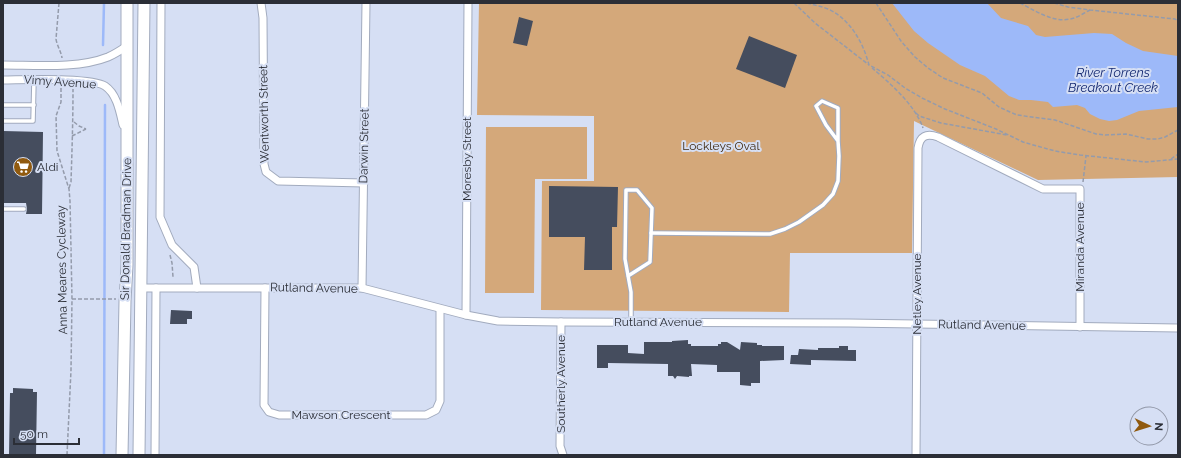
<svg xmlns="http://www.w3.org/2000/svg" width="1181" height="458" viewBox="0 0 1181 458" font-family="Raleway,sans-serif">
<style>
.green{fill:#d4a87a}
.water{fill:#9db9f9}
.lines{fill:none;stroke-linecap:round;stroke-linejoin:round}
.stream{stroke:#9db9f9;stroke-width:2.5}
.building{fill:#454d5e}
.service-casing{stroke:#a2abbe;stroke-width:5.5}
.minor-casing{stroke:#a2abbe;stroke-width:9}
.primary-casing{stroke:#a2abbe;stroke-width:13}
.path{stroke:#949bab;stroke-width:1.5;stroke-dasharray:4 2;stroke-linecap:butt}
.service{stroke:#fff;stroke-width:3.5}
.minor{stroke:#fff;stroke-width:7}
.primary{stroke:#fff;stroke-width:11}
.labels{text-anchor:middle;stroke-width:4;stroke-linejoin:round;paint-order:stroke}
.street-label{font-size:12px;fill:#2b2e36;stroke:#d6dff4}
.park-label{font-size:12px;fill:#402a11;stroke:#d6dff4}
.poi-label{font-size:12px;fill:#2b2e36;stroke:#d6dff4;text-anchor:start}
.water-label{font-size:13px;font-style:italic;fill:#142971;stroke:#d6dff4}
</style>
<rect width="100%" height="100%" fill="#d6dff4"/>
<g class="green">
<path d="M479,3h699v174l-140,3 -124,-59 -2,132h-122l-1,59 -248,-2 1,-129h52v-65l-117,-1z"/>
<path d="M486,127h101v52h-52l-1,114h-49z"/>
</g>
<path class="water" d="M892,3h95l14,15 27,8 8,9 9,2 49,-4 18,1 14,9 17,8 35,5v51l-39,4 -22,9 -8,1 -9,-2 -10,-5 -5,-6 -8,-3 -24,2 -5,-5 -17,-2h-12l-10,-4 -24,-20 -25,-11 -32,-22 -14,-12z"/>
<g class="lines">
<g class="stream">
<path d="M103,45l1,-42"/>
<path d="M104,455l1,-350"/>
</g>
</g>
<g class="building">
<path d="M519,17l14,4 -6,25 -14,-3z"/>
<path d="M749,36l48,19 -12,33 -49,-19z"/>
<path d="M3,131l40,1 -1,82h-16l1,-5 -1,-6h-23z"/>
<path d="M549,186l69,1 -1,40h-5v43h-28l1,-33h-36z"/>
<path d="M171,310l21,1v8h-5v5h-17z"/>
<path d="M688,340v4h3v2h27v-2h3v-2h6l13,8 1,-8 16,1v2h5v1h22v14l-24,1v22h-9v3l-11,-1v-13h-23v-7l-26,-1 1,12h-3v1l-12,-1 -2,3 -2,-3h-5v-12l-60,-1v5h-11v-23h31v8l16,1v-12h28v-1z"/>
<path d="M839,346h9v4h8v11l-45,-1v5l-21,-1 1,-9h7l1,-6 19,1v-2h21z"/>
<path d="M13,388l20,1v3h4l-1,63h-27l1,-62h3z"/>
</g>
<g class="lines">
<defs>
<g id="service">
<path d="M3,105h31"/>
<path d="M3,121h30l1,-41"/>
<path d="M3,209h21"/>
<path d="M651,233l119,1 15,-5 14,-7 24,-17 10,-11 5,-13 1,-25 -1,-15 -12,-16 -10,-19 6,-5 16,7v33"/>
<path d="M628,276l22,-14 2,-54 -15,-18h-11l-1,69 6,33v30"/>
</g>
<g id="minor">
<path d="M161,3l-1,214 12,28 22,22 3,21"/>
<path d="M261,3l2,15 1,146 2,8 12,9 86,2"/>
<path d="M3,65c32,0 75,4 105,-8 7,-3 13,-7 19,-11"/>
<path d="M3,80c19,0 88,-3 102,6 12,8 15,26 18,39"/>
<path d="M141,288h221l104,27 32,6 63,1 288,1 329,5"/>
<path d="M265,288l-1,117 5,7 10,3h147l10,-5 4,-9v-92"/>
<path d="M362,288l4,-285"/>
<path d="M466,315l2,-312"/>
<path d="M561,322l-1,124 3,9"/>
<path d="M155,455l1,-167"/>
<path d="M916,455l2,-307c2,-12 8,-15 20,-11l105,52h37v138"/>
</g>
<g id="primary">
<path d="M122,455l3,-154 2,-36v-262"/>
<path d="M139,455l5,-452"/>
</g>
</defs>
<use href="#service" class="service-casing"/>
<use href="#minor" class="minor-casing"/>
<use href="#primary" class="primary-casing"/>
<g class="path">
<path d="M59,3l-3,36c1,7 5,12 6,19"/>
<path d="M794,3l21,20 54,42"/>
<path d="M807,3c7,2 14,3 21,6 22,10 35,33 41,56l19,10 17,13 17,10 23,11 51,20 27,13 14,4 18,5 25,4 66,7 32,-3"/>
<path d="M876,3l25,38 14,16 13,11 15,10 39,15 17,14 11,5 7,3 38,5 41,14 9,1 21,-1 22,5h10l7,-2 13,-7"/>
<path d="M1020,3c14,7 33,20 50,16 7,-1 14,-6 20,-9"/>
<path d="M1054,3l14,4 22,3 85,9 3,2"/>
<path d="M872,68c18,15 43,37 51,60"/>
<path d="M61,88v14l-5,14 1,35 12,38 1,12 2,98 -1,71 -4,85"/>
<path d="M916,113l3,3 22,7 66,12"/>
<path d="M74,122l5,4 7,3"/>
<path d="M72,136l14,-7"/>
<path d="M1171,159l7,-5"/>
<path d="M1083,182l3,-26"/>
<path d="M69,188l2,-6c1,-31 2,-62 2,-93"/>
<path d="M170,255l2,8 1,14"/>
<path d="M72,299h44"/>
</g>
<use href="#service" class="service"/>
<use href="#minor" class="minor"/>
<use href="#primary" class="primary"/>
</g>
<defs>
<symbol id="supermarket-disc" viewBox="-11 -11 22 22"><circle r="9.5" fill="#905a0f" stroke="#d6dff4"/><path d="M-6-5.5h2.5l.6 2H6L4.5 2H-2.5L-4.4-4H-6ZM-1.5 3.2a1.3 1.3 0 1 0 .1 0ZM3 3.2a1.3 1.3 0 1 0 .1 0Z" fill="#fff"/></symbol>
</defs>
<g fill-rule="evenodd">
<use href="#supermarket-disc" x="12" y="156" width="22" height="22"/>
</g>
<g class="labels">
<g class="street-label">
<text transform="translate(60 82) rotate(4)" y="4">Vimy Avenue</text>
<text transform="translate(264 114) rotate(-91)" y="4">Wentworth Street</text>
<text transform="translate(364 146) rotate(-89)" y="4">Darwin Street</text>
<text transform="translate(467 159) rotate(-90)" y="4">Moresby Street</text>
<text transform="translate(126 229) rotate(-89)" y="4">Sir Donald Bradman Drive</text>
<text transform="translate(1080 247) rotate(-90)" y="4">Miranda Avenue</text>
<text transform="translate(62 270) rotate(-91)" y="4">Anna Meares Cycleway</text>
<text transform="translate(314 288) rotate(1)" y="4">Rutland Avenue</text>
<text transform="translate(917 294) rotate(-90)" y="4">Netley Avenue</text>
<text x="658" y="326">Rutland Avenue</text>
<text transform="translate(982 325) rotate(1)" y="4">Rutland Avenue</text>
<text transform="translate(561 384) rotate(-90)" y="4">Southerly Avenue</text>
<text x="341" y="419">Mawson Crescent</text>
</g>
<g class="park-label">
<text x="721" y="150">Lockleys Oval</text>
</g>
<g class="poi-label">
<text x="37" y="171">Aldi</text>
</g>
<g class="water-label">
<text x="1113" y="77">River Torrens<tspan x="1113" dy="15">Breakout Creek</tspan></text>
</g>
</g>
<rect width="1181" height="458" fill="none" stroke="#2b2e36" stroke-width="8"/>
<g transform="translate(1149 426) rotate(94)"><circle r="19" fill="#d6dff4" stroke="#9298a8"/>
<path d="M0-3L7 15L0 10L-7 15Z" fill="#905a0f"/>
<text y="-6" font-size="11" font-weight="bold" text-anchor="middle" fill="#2b2e36">N</text>
</g>
<path d="M14 438v6h65v-6" fill="none" stroke="#2b2e36" stroke-width="2"/>
<text x="20" y="438" font-size="12" fill="#2b2e36" stroke="#d6dff4" stroke-width="3" paint-order="stroke">50 m</text>
</svg>
